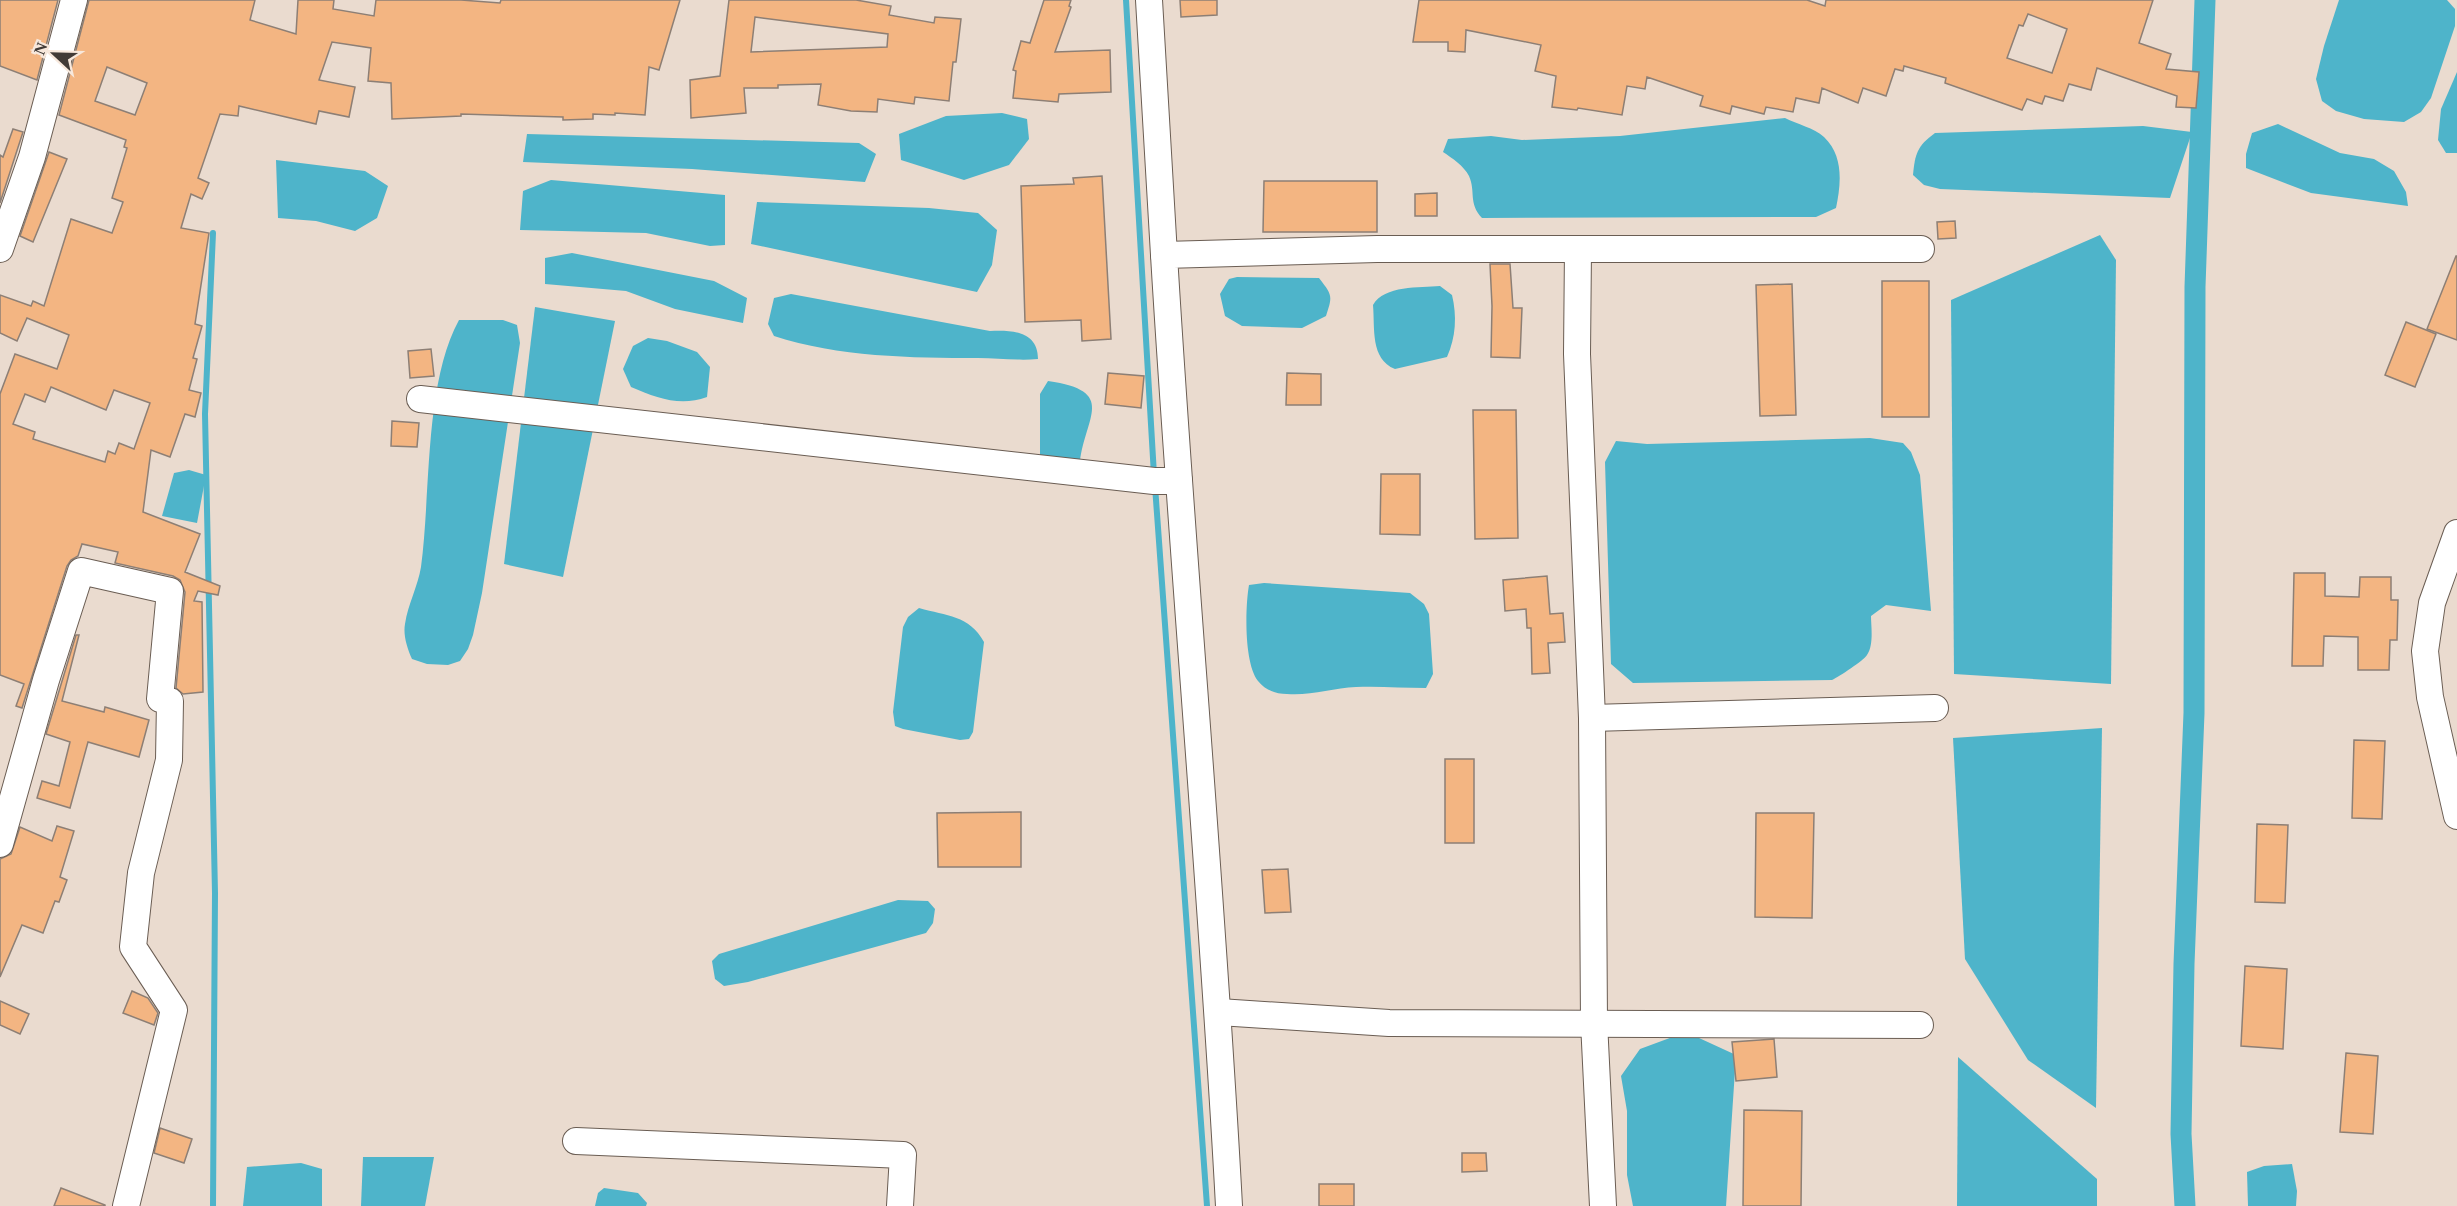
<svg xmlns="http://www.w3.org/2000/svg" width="2457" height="1206" viewBox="0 0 2457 1206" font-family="'Times New Roman',serif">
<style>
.water{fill:#4eb4ca}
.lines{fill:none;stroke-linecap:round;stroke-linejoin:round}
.stream{stroke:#4eb4ca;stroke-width:6}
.canal{stroke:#4eb4ca;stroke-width:21}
.building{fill:#f3b582;stroke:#8d7f75;stroke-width:1.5;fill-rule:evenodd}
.minor-casing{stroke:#6a5d53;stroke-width:28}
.minor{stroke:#fff;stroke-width:26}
</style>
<rect width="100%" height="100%" fill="#eadbcf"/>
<g class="water">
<path d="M2339,0h108l8,9v17l-24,72 -10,14 -17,10 -40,-3 -28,-8 -14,-10 -6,-22 8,-33z"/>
<path d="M2457,72v81h-11l-8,-13 3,-31z"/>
<path d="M1002,113l25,6 2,20 -20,26 -45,15 -63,-20 -2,-26 47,-18z"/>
<path d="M1785,118c12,6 29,10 39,19 20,19 17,47 12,71l-20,9 -334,1c-14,-15 -6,-26 -13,-42 -5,-10 -17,-18 -26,-24l5,-13 43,-3 31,4 98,-4z"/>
<path d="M2278,124l62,29 34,6 20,12 12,21 2,14 -97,-13 -65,-25v-14l6,-21z"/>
<path d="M2143,126l49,6 -22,66 -230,-9 -16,-4 -11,-10c2,-21 4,-29 22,-42z"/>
<path d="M527,134l332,9 17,11 -11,28 -173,-13 -169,-7z"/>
<path d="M276,160l89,11 23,15 -11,32 -22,13 -39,-10 -38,-3z"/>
<path d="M551,180l174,15v50l-15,1 -64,-13 -126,-3 3,-39z"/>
<path d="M757,202l172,6 49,5 19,17 -5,35 -15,27 -226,-48z"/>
<path d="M2100,235l16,25 -5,424 -157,-10 -3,-374z"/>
<path d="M572,253l142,28 33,17 -4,25 -68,-14 -49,-18 -81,-7v-26z"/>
<path d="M1237,277l82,1c13,17 14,17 7,38l-24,12 -60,-2 -17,-10 -5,-22 9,-15z"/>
<path d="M1440,286l12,9c5,21 4,42 -5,62l-52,12c-25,-10 -20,-41 -22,-64 11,-20 47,-17 67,-19z"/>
<path d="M791,294l199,37c22,-1 48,0 48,28 -20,2 -39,-1 -60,-1 -66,0 -140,-1 -204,-22l-6,-12 6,-26z"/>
<path d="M535,307l80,14 -52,256 -59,-13z"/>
<path d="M459,320h44l14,5 3,18 -38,250 -9,42 -5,14 -8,12 -12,4 -21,-1 -15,-5c-5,-11 -9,-24 -7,-35 3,-20 13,-38 16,-57 10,-74 3,-183 38,-247z"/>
<path d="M648,338l19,3 30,11 13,15 -3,30c-27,10 -50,1 -76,-10l-8,-18 10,-23z"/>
<path d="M1048,381c70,10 37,36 32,81l-40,-3v-65z"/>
<path d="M1870,438l33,5 8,9 9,23 11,136 -45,-6 -15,11c0,10 3,29 -4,39 -4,6 -27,21 -35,25l-199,3 -22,-19 -6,-202 11,-21 31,3z"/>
<path d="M189,470l17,5 -9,48 -35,-7 12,-43z"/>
<path d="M1264,583l146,10 14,11 5,10 4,60 -7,14c-23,0 -47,-2 -70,-1 -23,1 -46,9 -69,7 -11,0 -22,-4 -29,-13 -14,-18 -13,-73 -9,-96z"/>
<path d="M919,608c28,8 50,7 65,34l-11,90 -4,7 -9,1 -57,-11 -8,-3 -2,-14 10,-85 5,-10z"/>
<path d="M2102,728l-6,380 -68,-48 -63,-101 -12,-221z"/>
<path d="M898,900l30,1 7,8 -2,14 -7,10 -178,49 -24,4 -9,-7 -3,-18 7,-7z"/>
<path d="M1686,1032l50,23 -10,151h-93l-6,-31v-64l-6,-35 19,-27z"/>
<path d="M1958,1057l139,122v27h-140z"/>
<path d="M363,1157h71l-9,49h-64z"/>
<path d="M301,1163l21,6v37h-79l4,-39z"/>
<path d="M2292,1164l5,27 -1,15h-48l-1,-34 17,-6z"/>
<path d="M604,1188l34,5 9,10 -1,3h-51l3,-13z"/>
</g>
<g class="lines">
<g class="stream">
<path d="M1126,0l28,475"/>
<path d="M213,233l-8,181 10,479 -2,313"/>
<path d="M1155,486l52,720"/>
</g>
<path class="canal" d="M2185,1206l-4,-72 3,-170 10,-251 1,-426 10,-287"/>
</g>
<g class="building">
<path d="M0,0h58l-21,80 -37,-14z"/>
<path d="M89,0h166l-5,20 46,14 2,-34h36l-1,9 41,7 2,-16h85l39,3 1,-3h179l-21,70 -10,-3 -4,48 -30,-2v2l-22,-1v5l-30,1v-3l-102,-3v2l-69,3 -1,-36 -23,-2 3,-33 -39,-6 -13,38 36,7 -6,30 -30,-6 -3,13 -77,-18 -1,10 -18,-2 -22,64 11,5 -7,16 -11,-5 -10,34 28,5 -14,91 7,2 -9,32 4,1 -8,31 12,3 -6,24 -10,-3 -15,43 -19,-7 -8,62 57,22 -15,38 35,14 -2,9 -20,-4 -4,10 8,1 1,90 -20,2 -7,-6 9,-96 -5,-12 -7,-4 -58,-13 3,-11 -36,-8 -4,12 -7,4 -4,6 -45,142 -6,-2 8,-22 -24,-9v-281l15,-40 42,15 12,-34 -42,-17 -10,23 -17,-8v-38l31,11 2,-5 11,5 27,-87 41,14 11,-31 -11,-4 15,-50 -3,-1 2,-7 -67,-25zM107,67l40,16 -12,32 -40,-14zM51,387l55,23 8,-20 36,13 -16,46 -15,-6 -4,11 -7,-3 -3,11 -72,-23 2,-7 -22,-8 12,-30 20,8z"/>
<path d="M729,0h127l35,6 -2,9 45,8 1,-6 26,2 -5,43h-3l-4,39 -34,-4 -1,7 -36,-5 -1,13 -26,-1 -33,-6 3,-21 -43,1v3h-34l2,25 -55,5 -1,-38 30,-4zM755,17l133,17 -1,13 -136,5z"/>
<path d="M1044,0h27l-2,6 2,1 -16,45 55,-2 1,42 -52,2 -1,8 -45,-4 3,-27 -3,-1 8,-29 9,2z"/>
<path d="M1180,0h37v15l-36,2z"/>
<path d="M1419,0h388l18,6 1,-6h327l-14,43 32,11 -5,15 33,3 -3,36 -20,-1 1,-11 -80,-28 -6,22 -22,-6 -6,17 -18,-5 -3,8 -15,-5 -5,11 -77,-27 1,-5 -42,-12 -1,5 -8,-2 -9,27 -23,-8 -5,15 -36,-15 -3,15 -23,-5 -3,14 -27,-5 -2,7 -32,-8 -2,8 -30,-8 3,-10 -56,-19 -2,12 -18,-3 -5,29 -44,-7 -1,2 -25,-3 4,-31 -21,-5 6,-26 -75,-15 -1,22 -17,-1v-9h-35zM2028,14l39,15 -15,44 -45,-15 12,-33 4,1z"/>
<path d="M13,129l10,3 -23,71v-48l3,2z"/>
<path d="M49,152l18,7 -34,83 -13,-6z"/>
<path d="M1102,176l9,163 -29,2 -1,-21 -56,2 -4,-136 53,-2 -1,-6z"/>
<path d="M1264,181h113v51h-114z"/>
<path d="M1437,193v23h-22v-22z"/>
<path d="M1955,221l1,17 -18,1 -1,-17z"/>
<path d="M2456,256h1v84l-30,-11z"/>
<path d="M1490,264h20l3,44h9l-2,50 -29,-1 1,-51z"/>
<rect x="1882" y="281" width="47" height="136"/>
<path d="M1792,284l4,131 -36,1 -4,-131z"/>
<path d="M2406,322l30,12 -21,53 -30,-12z"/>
<path d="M431,349l3,27 -24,2 -2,-27z"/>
<path d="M1108,373l36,3 -3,32 -36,-4z"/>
<path d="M1287,373l34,1v31h-35z"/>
<path d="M1473,410h43l2,128 -43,1z"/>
<path d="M392,421l27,2 -2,24 -26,-1z"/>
<path d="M1381,474h39v61l-40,-1z"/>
<path d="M2294,573h31v23l34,1 1,-20h31v23h7l-1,40h-7l-1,30h-31v-33l-34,-1 -1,30h-31z"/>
<path d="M1547,576l3,38 13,-1 2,29 -17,1 2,30 -18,1 -1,-46h-4l-1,-19 -21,2 -2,-31z"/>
<path d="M76,635h3l-17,66 42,11 1,-5 44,13 -10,37 -51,-15 -18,66 -33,-10 5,-17 17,5 11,-44 -24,-8z"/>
<path d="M2354,740l31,1 -3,78 -30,-1z"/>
<rect x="1445" y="759" width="29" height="84"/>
<path d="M1021,812v55h-83l-1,-54z"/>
<path d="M1756,813h58l-2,105 -57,-1z"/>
<path d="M2257,824l31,1 -3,78 -30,-1z"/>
<path d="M57,826l17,5 -14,46 7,3 -8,22 -4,-1 -12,32 -21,-8 -22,52v-118l11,-5 9,-27 32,14z"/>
<path d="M1288,869l3,43 -26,1 -3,-43z"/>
<path d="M2245,966l42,3 -4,80 -42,-3z"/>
<path d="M132,991l16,7 10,15 -4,12 -31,-12z"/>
<path d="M0,1001l29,13 -9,20 -20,-9z"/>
<path d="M1774,1039l3,38 -41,4 -4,-39z"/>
<path d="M2346,1053l32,3 -5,78 -33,-2z"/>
<path d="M1744,1110l58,1 -1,95h-58z"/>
<path d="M160,1128l32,11 -8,24 -30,-10z"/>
<path d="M1462,1153h24l1,18 -25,1z"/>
<rect x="1319" y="1184" width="35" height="22"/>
<path d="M61,1188l44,17v1h-51z"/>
</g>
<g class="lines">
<defs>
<g id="minor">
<path d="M1149,0l15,255"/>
<path d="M0,249l32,-92 42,-157"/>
<path d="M1578,249l-1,105 15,364 2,304 9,184"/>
<path d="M420,399l734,82h25"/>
<path d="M2457,533l-25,70 -7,48 5,46 27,119"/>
<path d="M1592,718l343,-10"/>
<path d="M0,844l46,-164 35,-109 89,20 -10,108 10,2 -1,59 -28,113 -8,74 41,63 -48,196"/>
<path d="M1219,1012l170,11 531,2"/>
<path d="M576,1141l327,14 -3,51"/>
<path d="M1229,1206c-17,-318 -46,-634 -65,-951l213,-6h544"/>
</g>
</defs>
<use href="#minor" class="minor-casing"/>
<use href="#minor" class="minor"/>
</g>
<g transform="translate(54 54) rotate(292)" stroke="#f7e8dc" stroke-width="4.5" paint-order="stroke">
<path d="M0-4.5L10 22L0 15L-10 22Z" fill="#413b37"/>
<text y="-9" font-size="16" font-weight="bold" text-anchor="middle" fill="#413b37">N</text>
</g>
</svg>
